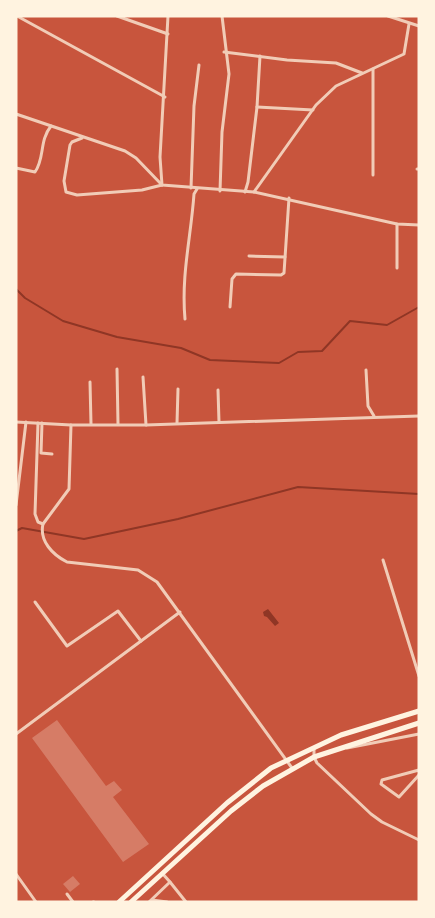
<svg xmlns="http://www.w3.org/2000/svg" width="435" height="918" viewBox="0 0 435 918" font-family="'Open Sans',sans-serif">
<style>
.water{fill:#8f3625}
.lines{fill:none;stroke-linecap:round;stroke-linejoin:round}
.stream{stroke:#8f3625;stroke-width:2}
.building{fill:#d67c66}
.minor{stroke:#f1ccb7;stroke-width:3}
.primary{stroke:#fff3e0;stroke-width:5}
</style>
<rect width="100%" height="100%" fill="#c8553d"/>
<path class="water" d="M268,609l11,14 -4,3 -8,-9 -3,-1 -1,-4z"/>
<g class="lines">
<g class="stream">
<path d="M16,289l9,9 38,23 54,16 64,11 29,12 69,3 19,-11 24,-1 28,-30 37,4 32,-18"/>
<path d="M16,531l6,-3 62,11 94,-20 120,-32 121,7"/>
</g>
</g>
<g class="building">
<path d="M57,720l49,66 8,-5 8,9 -9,7 36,47 -26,18 -91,-124z"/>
<path d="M73,876l7,8 -10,8 -7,-8z"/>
</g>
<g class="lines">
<g class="minor">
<path d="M17,16l148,81"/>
<path d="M117,16l51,18"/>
<path d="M168,16l-8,141 2,28 92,7 143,32 22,1"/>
<path d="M388,16l31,10"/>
<path d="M224,52l63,8 49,3 26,10"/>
<path d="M257,107l56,3"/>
<path d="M16,114l109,37 11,7 26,27"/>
<path d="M82,138l-10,4 -2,3 -6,36 2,11 11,3 65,-5 20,-5"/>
<path d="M16,168l19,4c10,-14 4,-31 16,-46"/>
<path d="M417,169h2"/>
<path d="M373,175v-106"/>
<path d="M191,188l3,-82 5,-41"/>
<path d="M220,191l2,-59 7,-58 -7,-58"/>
<path d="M245,192l3,-10 9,-75 3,-51"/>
<path d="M254,192l62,-87 20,-19 68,-32 5,-30"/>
<path d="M249,256l36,1"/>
<path d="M397,268v-44"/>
<path d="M230,307l2,-28 4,-5 45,1 3,-2 5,-75"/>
<path d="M185,319c-4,-44 6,-82 9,-125l3,-5"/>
<path d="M117,369l1,55"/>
<path d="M366,370l2,36 6,10"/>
<path d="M143,377l3,48"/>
<path d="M90,382l1,42"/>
<path d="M218,390l1,32"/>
<path d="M16,422l55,3h75l273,-9"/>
<path d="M38,423l-3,91 3,8 5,2"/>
<path d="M42,423l-1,30 11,1"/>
<path d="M177,423l1,-34"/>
<path d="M71,425l-2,64 -26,35c-4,17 10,31 24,38l71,8 19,12 135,186"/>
<path d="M16,505l10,-83"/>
<path d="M383,560l36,116"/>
<path d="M35,602l32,44 51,-35 23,30"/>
<path d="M16,734l164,-122"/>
<path d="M314,748v9l3,6 54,51 11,8 37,18"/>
<path d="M347,748l72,-14"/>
<path d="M419,770l-37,10 -1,4 18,13 20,-22"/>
<path d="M16,874l20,28"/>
<path d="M170,882l16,20"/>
<path d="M67,894l6,8"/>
<path d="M152,900l15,2"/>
<path d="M93,902h1"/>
<path d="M149,902l21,-20 -8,-9"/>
</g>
<g class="primary">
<path d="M119,902l108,-99 44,-35 70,-33 78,-24"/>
<path d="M131,902l100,-91 32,-25 51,-29 105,-34"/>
</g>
</g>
<rect width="435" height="918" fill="none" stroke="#fff3e0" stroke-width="35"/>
</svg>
